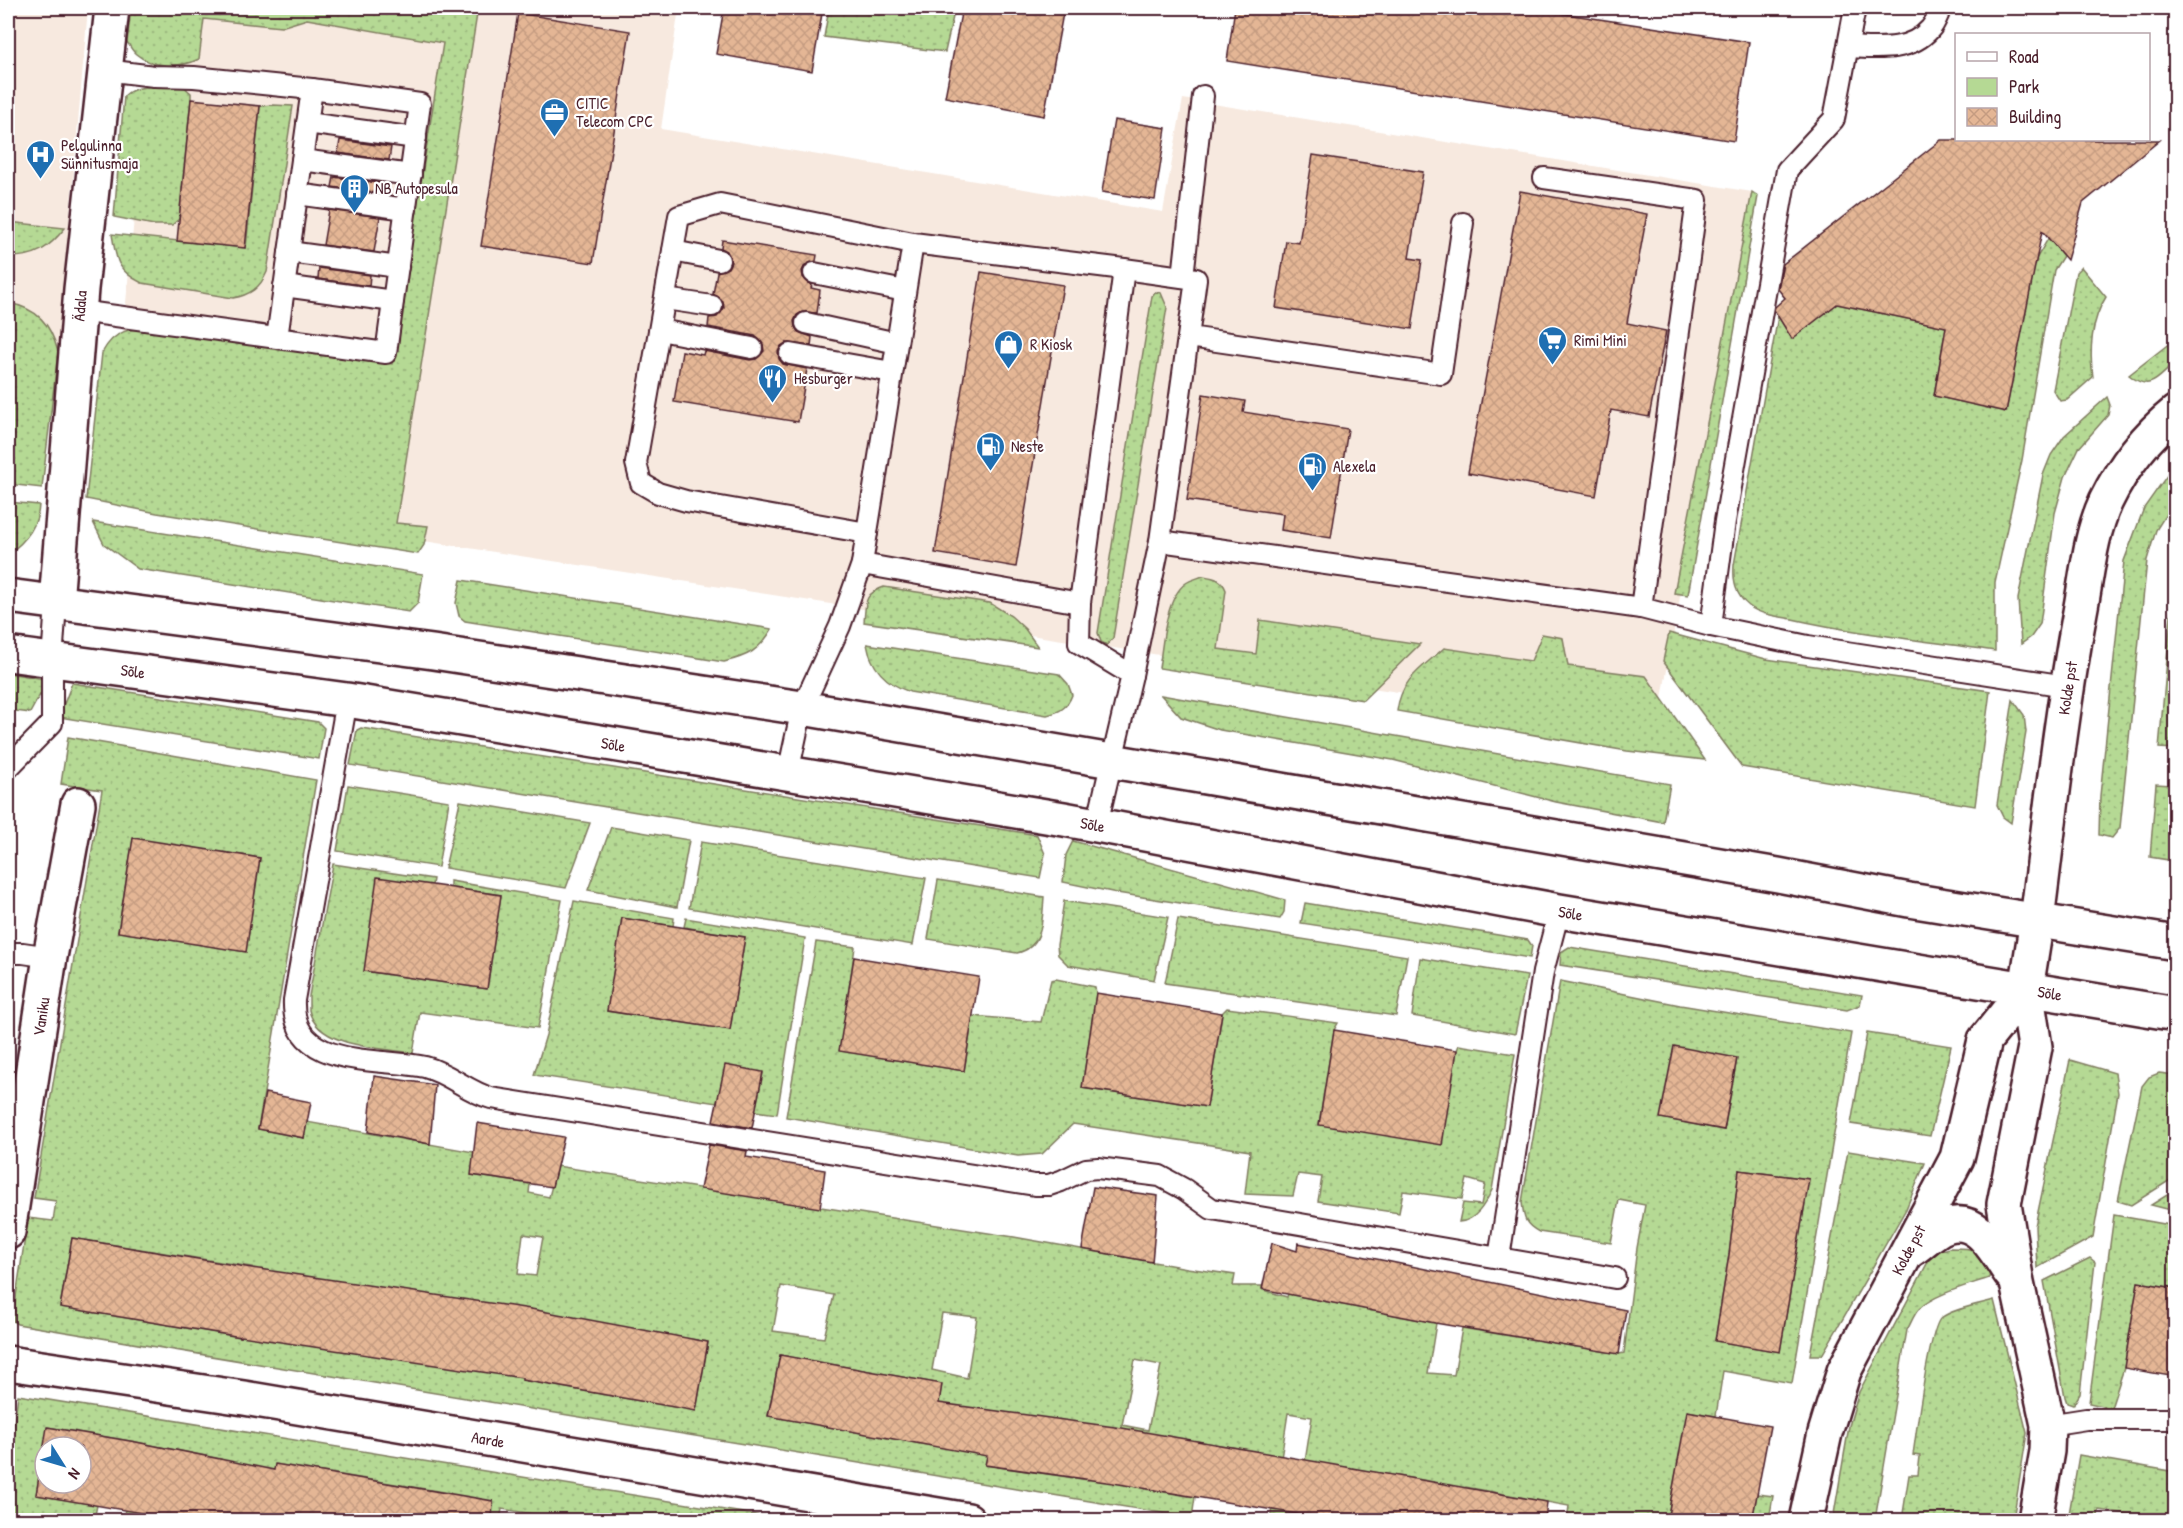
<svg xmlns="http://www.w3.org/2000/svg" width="2183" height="1528" viewBox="0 0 2183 1528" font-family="'Patrick Hand',sans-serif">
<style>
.built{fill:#f7e9df}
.green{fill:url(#green-dots);stroke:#807c60;stroke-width:1.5;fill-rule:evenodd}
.building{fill:url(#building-cross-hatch);stroke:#4a1f2b;stroke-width:1.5;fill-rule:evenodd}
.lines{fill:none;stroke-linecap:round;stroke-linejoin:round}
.service-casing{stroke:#4a1f2b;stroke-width:24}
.minor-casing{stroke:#4a1f2b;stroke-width:38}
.tertiary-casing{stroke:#4a1f2b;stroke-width:38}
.secondary-casing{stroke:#4a1f2b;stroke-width:38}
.service{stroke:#fff;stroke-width:20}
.minor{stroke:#fff;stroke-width:33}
.tertiary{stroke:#fff;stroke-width:33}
.secondary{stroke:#fff;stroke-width:33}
.labels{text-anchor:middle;stroke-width:4.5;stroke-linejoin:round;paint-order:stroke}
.poi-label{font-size:16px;fill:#4a1f2b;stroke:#fff;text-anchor:start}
.street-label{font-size:16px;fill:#4a1f2b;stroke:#fff}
</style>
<defs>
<pattern id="green-dots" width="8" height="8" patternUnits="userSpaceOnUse" patternTransform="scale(1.5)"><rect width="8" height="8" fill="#b5d994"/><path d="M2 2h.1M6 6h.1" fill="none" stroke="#9dba80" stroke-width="1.8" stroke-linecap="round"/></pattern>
<pattern id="building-cross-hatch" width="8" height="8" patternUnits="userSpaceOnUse" patternTransform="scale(1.5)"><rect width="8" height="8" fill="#e4b695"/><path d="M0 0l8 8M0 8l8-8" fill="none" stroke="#c59c81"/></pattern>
</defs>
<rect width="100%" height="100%" fill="#fff"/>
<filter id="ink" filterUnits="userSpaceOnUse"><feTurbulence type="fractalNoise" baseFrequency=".0167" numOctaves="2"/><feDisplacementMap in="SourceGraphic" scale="12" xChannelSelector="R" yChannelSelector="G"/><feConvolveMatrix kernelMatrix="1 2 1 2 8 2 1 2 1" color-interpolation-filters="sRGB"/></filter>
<g filter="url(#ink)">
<g class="built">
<path d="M8,8h80l-30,344 -16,136 -34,-4z"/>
<path d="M154,8h525l-18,121 502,83 20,-113 569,93 -96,540 -1548,-240z"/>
</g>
<g class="green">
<path d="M131,8h347l-82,515 32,3 -4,19 -6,9 -261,-41 -71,-14 16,-146c13,-24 28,-25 53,-24l237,35 51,-321 -136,-24 -26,8 -77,-8 -5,40c-18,9 -47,9 -63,-5 -4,-3 -6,-8 -9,-12z"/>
<path d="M829,8h126l-10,44 -121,-15z"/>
<path d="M183,86l8,7v6l-12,120 -7,6h-18l-40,-8 10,-121c12,-13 42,-9 59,-10z"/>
<path d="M273,105l20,1 -26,166c-7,16 -17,23 -34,26l-91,-15c-25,-12 -26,-23 -30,-49l134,14 14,-142z"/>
<path d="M1752,192l6,4 -70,399 -14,-2z"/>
<path d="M8,222l57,6c-17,21 -29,29 -56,29l-1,-1z"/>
<path d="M2049,237l14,19 -9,14 -32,190 -27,122v69c-68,-10 -136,-17 -203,-32 -14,-3 -32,-4 -43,-13 -14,-11 -16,-25 -15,-41l44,-249 14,23 45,-35 109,23 -12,69 72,15 30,-152z"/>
<path d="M2081,267l25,30c-15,23 -17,54 -13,80l-26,23 -7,1 -7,-11 23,-118z"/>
<path d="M1155,292l6,1 6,14 -54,331 -6,7 -6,-3 -3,-9 54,-337z"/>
<path d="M8,303c29,5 43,21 50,49l-16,136 -34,-4z"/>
<path d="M2175,339v24c-18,15 -24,30 -46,12z"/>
<path d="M2107,397l3,8 -2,10 -29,33 -14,29 -10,36 -15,111 -9,13 -10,7 -3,-45 25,-124 8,-20 13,-19z"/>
<path d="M2175,464v36l-19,30 -9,30 -27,268 -8,10 -13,-3 1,-39 24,-235 20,-53z"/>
<path d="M8,502l31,3c-1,22 -14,37 -31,49z"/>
<path d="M93,522l330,52 -5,29 -9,9 -271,-43 -34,-25z"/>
<path d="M2175,571v178l-16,-1z"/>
<path d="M1203,576c12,2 19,3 23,14l-8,59 38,5 4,-34 160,24 -57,56 -204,-32c4,-24 6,-70 27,-85 4,-3 12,-5 17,-7z"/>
<path d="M461,580l311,49c-13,22 -24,27 -48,33l-259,-41 -6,-5 -3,-13z"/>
<path d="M884,587l106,16 21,13 14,13 13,18 -174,-25c2,-19 -1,-28 20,-35z"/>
<path d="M1669,633l97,26 224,32 -15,115 -233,-39 -79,-106z"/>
<path d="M1542,634l21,4 5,28 78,10 59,84 -78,-9 -230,-40c4,-32 25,-43 47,-63l87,13z"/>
<path d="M867,644l192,30 9,10 4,11c-5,13 -12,17 -25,20l-137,-23c-23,-8 -39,-24 -43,-48z"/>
<path d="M8,673l37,6 -3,12 -12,22 -22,-3z"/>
<path d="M72,683l246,39 6,6 -5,31 -260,-42z"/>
<path d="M1161,695l509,89 -7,38 -107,-20 -163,-42 -173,-30 -39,-13z"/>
<path d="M2013,700l11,15 2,17 -15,91 -8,-6 -6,-12z"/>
<path d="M361,728l676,107 8,19 -5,24 -690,-113 7,-35z"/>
<path d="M68,737l248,43 -58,349 46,9 3,-16 167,30 -2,23 58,9 -1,9 20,4 8,-31 457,71 173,31 48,7 -2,11h30v4l24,7 1,-3 148,29 -8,50 26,2 8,-47 157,26 5,-1 13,-105 8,-43 -26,-5 -8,43 -72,-11c-15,-8 -15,-14 -17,-30l38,-221 120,24 171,28 -59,350 -69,-12 -7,45 -28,-5 -21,109h-100l2,-14 -103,-19 -6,33h-25l6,-37 -128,-21 26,58h-68l9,-55 -23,-14 -103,-17 -10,55 51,8 -3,21 -1175,-194 -4,-3v-5l15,-98 25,3 3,-20 -22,-3 68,-408 -41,-6zM133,839l127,19 -14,94 -128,-20zM1674,1047l63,11 -13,72 -63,-12zM1739,1170l70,9 -29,173 -65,-11 14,-86zM523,1234l20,3 -7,39 -18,-2zM72,1238l180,29 -11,70 -181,-30zM781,1286l53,9 -10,43 -51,-7zM534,1311l174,31 -12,69 -174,-31zM942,1313l35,4 -10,61 -35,-8zM780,1355l162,29 -11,62 -163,-30zM1135,1360l26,5 -13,65 -26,-5zM994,1411l103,15 -9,54 -102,-15zM1288,1413l24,4 -8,51 -24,-3z"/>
<path d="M2175,757v104l-25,-4 6,-73 16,1z"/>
<path d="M348,785l101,16 -11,66 -101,-16z"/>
<path d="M460,801l130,22 -24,65 -121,-20z"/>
<path d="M611,827l78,13 -12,67 -89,-17z"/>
<path d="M1073,841l212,59 -1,12 -4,7 -163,-26 -54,-11 3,-27z"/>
<path d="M701,842l225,36 -13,67 -224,-37z"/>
<path d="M333,864l100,15 -1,6 -68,86 123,18 14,-94 -51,-7v-7l112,19 -24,128 -118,-16 -7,41c-30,-5 -96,-5 -104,-43 0,-4 0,-9 0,-14z"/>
<path d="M938,880l106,17c-2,23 0,50 -27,56l-89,-14z"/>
<path d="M574,901l100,17 -1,8 -51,-8 -15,93 123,19 15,-93 -61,-10 2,-9 119,20 -28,176 -22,-3 8,-38 -23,-5 -23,35 -183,-28 12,-40z"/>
<path d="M1064,901l104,16 -14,63 -86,-15 -10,-10 -1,-10z"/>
<path d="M1305,903l223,37 4,6 -2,12 -229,-35z"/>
<path d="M1178,919l229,37 -11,60 -231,-33z"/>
<path d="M816,942l39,5 -15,104 124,20 9,-55 68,6 10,-42 5,-1 39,8 1,6 -14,95 125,19 15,-94 5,-5 111,15 -4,7 -15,94 122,20 16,-94 2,-5 56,9 -23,136c-7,14 -16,31 -33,32l4,-19 18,2 4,-21 -18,-5 -5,20 -59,-8 -4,22 -81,-12 4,-24 -24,-3 -5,22 -48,-2 5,-43 -177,-27 -31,30 -24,2 -232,-39z"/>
<path d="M1569,947l293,48 -2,10 -13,5 -287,-45 1,-13z"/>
<path d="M1420,958l107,18 -12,58 -103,-18z"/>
<path d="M1867,1033l84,13 -21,90 -79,-12z"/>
<path d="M2070,1060l45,13 3,20 -25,144 -56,31 -2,-42z"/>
<path d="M2159,1073l16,2v102l-44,28 -13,-4 24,-115 7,-9z"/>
<path d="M1848,1151l77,12 -19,46 -84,146h-12z"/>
<path d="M2175,1190v21l-24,-6z"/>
<path d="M2114,1215l61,11v62l-37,-6 -14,86 -13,40 -22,-5z"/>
<path d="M1950,1248c27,0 29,1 40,24l-1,6c-20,7 -55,16 -70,31 -5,5 -8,14 -12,21l-32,190h-42l16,-94 10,-34 70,-132 10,-9z"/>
<path d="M2090,1258l5,4 -15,132 -7,11 -6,-2 -2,-6 -21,-116z"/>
<path d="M1994,1300l33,133 -14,87h-111l7,-45h9l2,-19 -7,-1c3,-20 16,-128 28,-137 11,-9 39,-14 53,-18z"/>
<path d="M18,1395l768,125h-215l-69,-11 -2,11h-54l4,-27 -174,-29 -11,56 -44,-61 -85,-17 -88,-15 -12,68 61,10 -3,15h-86v-53z"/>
<path d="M2079,1455l96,17v48l-76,-10 -2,10h-29z"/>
<path d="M1757,1494l16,2 -4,24h-17z"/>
<path d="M125,1509l63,11h-65z"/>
</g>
<g class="building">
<path d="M724,8h99l-11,63 -96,-17z"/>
<path d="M962,8h102l-20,108 -99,-19z"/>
<path d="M1235,8h292l222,34 -15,99 -507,-80z"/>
<path d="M518,13l112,18 -37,232 -112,-17z"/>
<path d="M191,99l69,7 -15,142 -68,-7z"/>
<path d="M1114,120l52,8 -11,72 -53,-8z"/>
<path d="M340,140l51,7 -2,13 -51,-7z"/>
<path d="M1941,140h219l-77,63 -16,57 -25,-29 -36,181 -72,-16 12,-69 -109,-23 -45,35 -18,-29 1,-3 10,-9 -7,-9 5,-25z"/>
<path d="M1313,155l110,17 -14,86 13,2 -10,69 -136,-21 10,-67 13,2z"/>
<path d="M334,177l51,7 -2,10 -51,-7z"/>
<path d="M1520,191l127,23 -20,109 39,8 -17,86 -38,-7 -15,86 -128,-23z"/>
<path d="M329,210l51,7 -6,35 -51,-7z"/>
<path d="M722,240l95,15 -1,6 -11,4 -3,6 1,6 9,8 -1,3 9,2 -3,23 -15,-1 -5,3 -3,6 1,6 3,5 14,5 -1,9 -25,-3 -5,3 -3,6 1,7 4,5 24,5 -9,53 -124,-20 8,-51 21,4 1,-4 46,9 6,-1 8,-8 -1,-7 -8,-8 -47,-9 1,-9 8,-1 7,-9 -1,-7 -10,-7 4,-22 11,-4 3,-6 -4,-11 -6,-3z"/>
<path d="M319,268l51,7 -1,11 -51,-7z"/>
<path d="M981,272l82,13 -47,282 -81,-14z"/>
<path d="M1203,394l42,7 -2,11 105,17 -17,109 -50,-8 2,-16 -96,-14z"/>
<path d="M133,838l127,20 -14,94 -128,-20z"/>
<path d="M377,877l124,18 -14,94 -123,-18z"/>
<path d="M622,918l123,19 -15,93 -123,-19z"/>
<path d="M854,957l125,20 -15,94 -125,-20z"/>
<path d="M1096,993l126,20 -15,94 -125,-19z"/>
<path d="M1334,1030l123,20 -15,95 -123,-20z"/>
<path d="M1674,1046l63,12 -13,72 -64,-12z"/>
<path d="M725,1065l38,7 -11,56 -39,-7z"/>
<path d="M374,1076l61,9 -5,59 -62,-12z"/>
<path d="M265,1093l46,9 -7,36 -46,-9z"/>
<path d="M477,1123l87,14 -12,50 -81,-12z"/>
<path d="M709,1145l38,6 -1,6 79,13 -5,38 -120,-19z"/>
<path d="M1739,1170l70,9 -29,173 -65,-11 14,-86z"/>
<path d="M1093,1187l65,9 -6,66 -70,-13z"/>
<path d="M72,1238l180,30 279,41 177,33 -12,69 -174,-31v-2l-281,-42v1l-181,-30z"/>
<path d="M1272,1243l25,8 1,-8 328,67 -7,44 -184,-31 -173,-34z"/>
<path d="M2138,1282l37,6v77h-3l-2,11 -46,-8z"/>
<path d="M780,1355l162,29 -3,19 183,25 425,74 -2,19h-207l-225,-38 -128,-18 2,-9 -219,-40z"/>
<path d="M1687,1411l83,15 -18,95h-85z"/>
<path d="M47,1427l89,15 138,28 1,-6 218,37 -1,20h-304l-152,-26zM45,1447h36v36h-36z"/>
</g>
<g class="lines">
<defs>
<g id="service">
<path d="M1848,47c28,1 61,6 82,-18 5,-5 8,-15 11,-21"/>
<path d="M105,70l49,6 40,1 118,12"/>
<path d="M307,123l109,15"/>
<path d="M302,160l109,15"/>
<path d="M1544,178l153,22 -56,408"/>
<path d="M297,194l109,15"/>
<path d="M673,251l46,9"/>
<path d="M289,252l109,15"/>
<path d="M814,273l91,18"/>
<path d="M1183,277l20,-181"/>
<path d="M284,286l109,15"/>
<path d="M665,299l47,7"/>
<path d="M79,311l307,42 34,-249 -108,-15 -35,249"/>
<path d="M806,323l91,20"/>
<path d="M660,330l92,18"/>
<path d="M1189,337l252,37 22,-151"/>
<path d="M790,354l102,18"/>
<path d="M867,533l-181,-32 -28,-8 -17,-10 -5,-20 43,-247 41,-12 193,39"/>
<path d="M862,564l218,39"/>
<path d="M1711,626l14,-105 62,-351 47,-51 21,-111"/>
<path d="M1132,675l-53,-32 1,-40 44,-334 72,10 -36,262"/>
<path d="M347,700l-53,300c-3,70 85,57 131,67 24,6 43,25 66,31l544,87h14l12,-4 25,-12 12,-1 62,8 24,13 28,20 287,49 44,-286 16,-61"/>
<path d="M8,768l44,-45v-62l4,-58"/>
<path d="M788,773l14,-65 38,-82 22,-62 51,-321 211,26"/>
<path d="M1097,824l35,-149 28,-134 481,67 70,18 97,20 258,40"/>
<path d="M8,953h15l27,4"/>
<path d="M1499,1258l116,20"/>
<path d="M2048,1425l38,-6h90"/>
</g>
<g id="minor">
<path id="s1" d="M56,603l25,-314 31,-281"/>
<path id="s2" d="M2037,920c13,-103 24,-206 43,-308 7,-36 10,-77 26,-111 17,-35 39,-64 70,-89"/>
<path id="s3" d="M8,1232l42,-275 28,-153"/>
<path id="s4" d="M8,1363l236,35 724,122"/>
</g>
<g id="tertiary">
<path d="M1911,1250c11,-7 23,-20 35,-24 32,-12 50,27 65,48"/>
<path id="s5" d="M1806,1520l19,-87 19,-62 113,-213 28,-118 41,-51"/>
<path d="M2035,1520l12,-69 1,-26 -31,-142 -13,-79 31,-157 -9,-58 11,-69"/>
</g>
<g id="secondary">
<path d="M8,596l425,56 369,56 976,167 131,25 267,43"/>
<path id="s6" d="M8,654l339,46 717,119 495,92 617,103"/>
</g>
</defs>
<use href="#service" class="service-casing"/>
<use href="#minor" class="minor-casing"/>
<use href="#tertiary" class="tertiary-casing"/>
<use href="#secondary" class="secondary-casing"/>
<use href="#service" class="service"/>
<use href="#minor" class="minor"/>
<use href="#tertiary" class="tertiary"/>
<use href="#secondary" class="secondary"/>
</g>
</g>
<defs>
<symbol id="office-pin" viewBox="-11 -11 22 30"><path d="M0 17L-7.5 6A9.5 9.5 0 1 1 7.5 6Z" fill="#1f6fb2" stroke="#fff"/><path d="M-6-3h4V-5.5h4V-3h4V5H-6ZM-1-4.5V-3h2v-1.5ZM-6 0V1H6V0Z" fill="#fff"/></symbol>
<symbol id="hospital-pin" viewBox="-11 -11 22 30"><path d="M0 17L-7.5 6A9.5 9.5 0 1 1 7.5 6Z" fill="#1f6fb2" stroke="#fff"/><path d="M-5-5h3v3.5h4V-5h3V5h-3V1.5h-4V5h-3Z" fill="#fff"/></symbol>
<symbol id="building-pin" viewBox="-11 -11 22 30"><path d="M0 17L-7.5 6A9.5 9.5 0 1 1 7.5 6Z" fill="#1f6fb2" stroke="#fff"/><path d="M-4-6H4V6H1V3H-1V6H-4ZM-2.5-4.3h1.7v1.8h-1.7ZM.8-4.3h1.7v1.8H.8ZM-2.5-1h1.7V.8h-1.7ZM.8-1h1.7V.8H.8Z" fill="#fff"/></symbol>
<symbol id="supermarket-pin" viewBox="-11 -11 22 30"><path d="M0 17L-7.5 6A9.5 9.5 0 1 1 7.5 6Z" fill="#1f6fb2" stroke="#fff"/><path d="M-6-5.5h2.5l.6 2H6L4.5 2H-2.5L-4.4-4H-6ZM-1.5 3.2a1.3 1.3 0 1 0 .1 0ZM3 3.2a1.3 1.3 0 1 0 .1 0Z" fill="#fff"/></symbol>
<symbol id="shop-pin" viewBox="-11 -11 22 30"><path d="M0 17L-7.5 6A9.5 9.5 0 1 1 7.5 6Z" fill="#1f6fb2" stroke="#fff"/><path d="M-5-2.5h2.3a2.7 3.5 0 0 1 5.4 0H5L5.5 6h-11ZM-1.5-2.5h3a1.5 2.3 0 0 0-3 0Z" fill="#fff"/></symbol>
<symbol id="restaurant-pin" viewBox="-11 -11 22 30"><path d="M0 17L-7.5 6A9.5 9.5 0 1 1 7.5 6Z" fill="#1f6fb2" stroke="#fff"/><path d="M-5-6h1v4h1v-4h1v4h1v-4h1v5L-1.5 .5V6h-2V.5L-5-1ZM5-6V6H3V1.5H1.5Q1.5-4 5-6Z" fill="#fff"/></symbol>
<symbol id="fuel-pin" viewBox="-11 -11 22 30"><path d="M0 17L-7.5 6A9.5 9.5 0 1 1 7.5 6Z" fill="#1f6fb2" stroke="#fff"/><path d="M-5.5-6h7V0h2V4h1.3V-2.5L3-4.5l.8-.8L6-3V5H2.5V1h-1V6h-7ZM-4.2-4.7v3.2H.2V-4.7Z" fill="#fff"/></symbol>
</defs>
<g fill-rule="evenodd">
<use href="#office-pin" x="538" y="96" width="33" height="45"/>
<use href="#hospital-pin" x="24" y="138" width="33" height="45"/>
<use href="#building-pin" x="338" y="172" width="33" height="45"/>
<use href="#supermarket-pin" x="1536" y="324" width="33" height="45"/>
<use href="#shop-pin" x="992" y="328" width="33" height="45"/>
<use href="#restaurant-pin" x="756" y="362" width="33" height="45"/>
<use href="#fuel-pin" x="974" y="430" width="33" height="45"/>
<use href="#fuel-pin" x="1296" y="450" width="33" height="45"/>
</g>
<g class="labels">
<g class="poi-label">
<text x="576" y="109">CITIC<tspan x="576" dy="18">Telecom CPC</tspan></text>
<text x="61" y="151">Pelgulinna<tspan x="61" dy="18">Sünnitusmaja</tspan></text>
<text x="375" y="194">NB Autopesula</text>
<text x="1574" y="346">Rimi Mini</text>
<text x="1030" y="350">R Kiosk</text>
<text x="794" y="384">Hesburger</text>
<text x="1011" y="452">Neste</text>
<text x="1333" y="472">Alexela</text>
</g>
<g class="street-label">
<text dy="6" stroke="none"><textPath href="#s1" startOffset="298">Ädala</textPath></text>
<text dy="6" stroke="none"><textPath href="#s6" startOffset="126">Sõle</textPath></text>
<text dy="6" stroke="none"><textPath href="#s2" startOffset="234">Kolde pst</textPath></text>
<text dy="6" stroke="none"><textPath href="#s6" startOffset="612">Sõle</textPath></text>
<text dy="6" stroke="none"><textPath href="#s6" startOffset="1098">Sõle</textPath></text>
<text dy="6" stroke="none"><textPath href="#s6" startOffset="1584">Sõle</textPath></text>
<text dy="6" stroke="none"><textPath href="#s6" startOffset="2070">Sõle</textPath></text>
<text dy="6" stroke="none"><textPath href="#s3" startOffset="218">Vaniku</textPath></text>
<text dy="6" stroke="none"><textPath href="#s5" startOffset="291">Kolde pst</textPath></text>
<text dy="6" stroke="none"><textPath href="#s4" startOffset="486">Aarde</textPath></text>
</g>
</g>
<rect width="2183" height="1528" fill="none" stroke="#fff" stroke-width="30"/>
<rect x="15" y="15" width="2153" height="1498" fill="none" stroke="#4a1f2b" stroke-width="2" filter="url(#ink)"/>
<rect x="1955" y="33" width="195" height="108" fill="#ffffff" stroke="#b7a5aa" stroke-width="1.5"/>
<rect x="1967" y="52" width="30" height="9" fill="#ffffff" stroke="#b7a5aa" stroke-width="1.5"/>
<text x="2009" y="63" font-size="18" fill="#4a1f2b">Road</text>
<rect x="1967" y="78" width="30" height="18" fill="#b5d994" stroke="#b7a5aa" stroke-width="1.5"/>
<text x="2009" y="93" font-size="18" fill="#4a1f2b">Park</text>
<rect x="1967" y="108" width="30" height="18" fill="url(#building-cross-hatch)" stroke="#b7a5aa" stroke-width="1.5"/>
<text x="2009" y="123" font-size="18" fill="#4a1f2b">Building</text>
<g transform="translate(63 1465) rotate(127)"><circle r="28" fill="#ffffff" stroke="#b7a5aa" stroke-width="1.5"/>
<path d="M0-4.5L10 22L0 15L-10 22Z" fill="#1f6fb2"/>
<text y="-9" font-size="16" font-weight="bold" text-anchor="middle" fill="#4a1f2b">N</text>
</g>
</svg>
